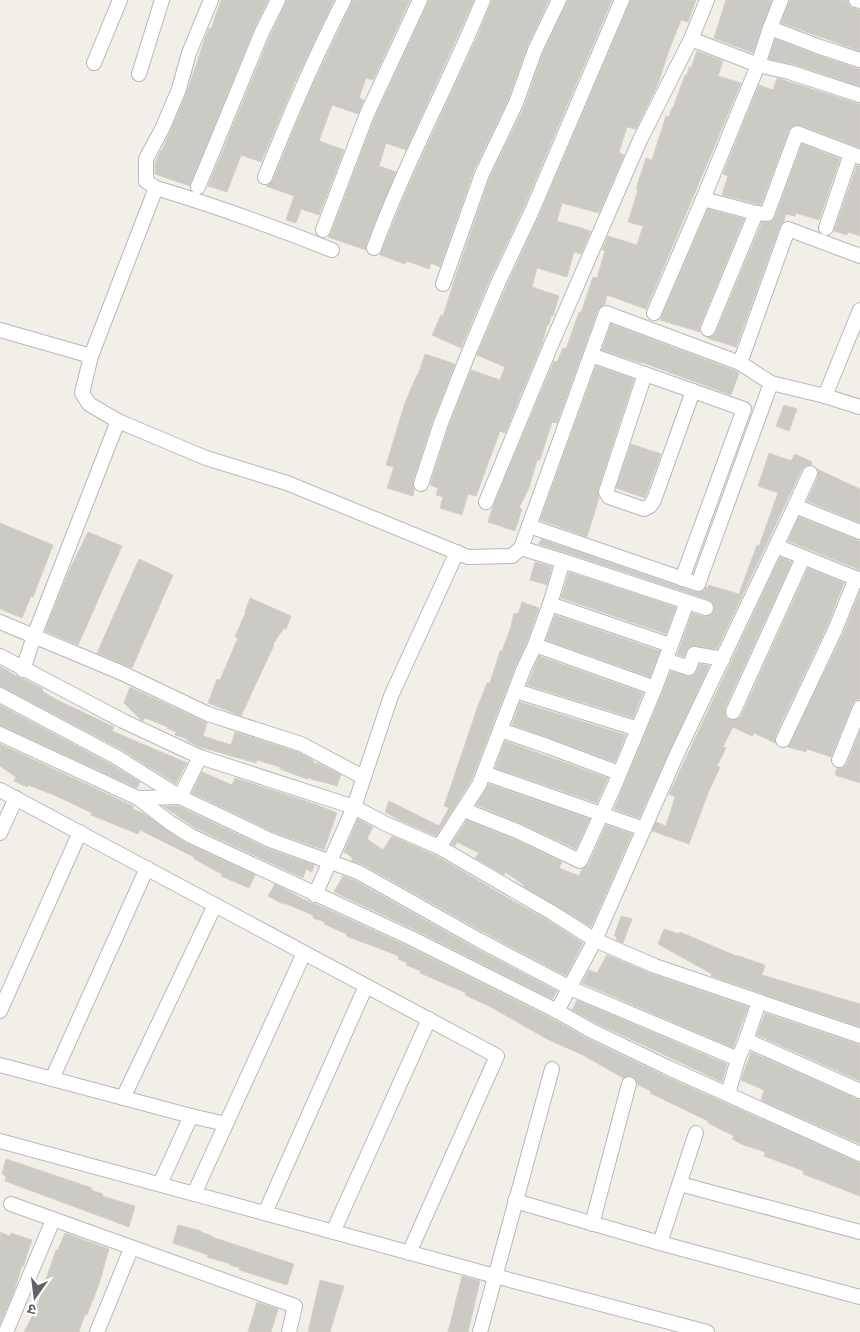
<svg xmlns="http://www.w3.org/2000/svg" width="860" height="1332" viewBox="0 0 860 1332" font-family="Arial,'Noto Sans Devanagari',sans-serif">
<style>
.building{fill:#cccac5;stroke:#d6d1c6}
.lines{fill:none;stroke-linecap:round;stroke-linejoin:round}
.minor-casing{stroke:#b5b8bc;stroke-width:16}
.minor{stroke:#fff;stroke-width:14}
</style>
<rect width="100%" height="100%" fill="#f1efe8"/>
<g class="building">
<path d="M221,0h47l-14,29 -64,157 -35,-12v-11l6,-13h1l25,-58 18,-54 4,-10 2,1z"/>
<path d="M287,0h47l-40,84 -33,78 -20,-7 -14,37 -19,-6 62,-150z"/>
<path d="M353,0h57l-37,80 -7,-2 -7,20 5,2 -6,14 -26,-9 -13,36 25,9 -25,65 -18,-6 -5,14 -10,-3 8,-24 -28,-10 7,-6 37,-89z"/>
<path d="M429,0h45l-68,150 -20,-7 -7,23 17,6 -30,73v5l-38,-13 3,-4 44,-116z"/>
<path d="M492,0h57l-22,47 -19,53 -34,70 -34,97 -9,-4 -2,6 -22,-8 -2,3 -25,-9 27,-66 71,-154z"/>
<path d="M568,0h44l-89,209 -33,70 -29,69 -29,-13 9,-20 2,1 13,-41 34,-98 34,-70 19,-54z"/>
<path d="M631,0h65l-8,22 -7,-2 -13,33 -10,31 -22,45 -9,-2 -8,25 5,3 -25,58 -37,-10 -5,18 34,10 -10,23 -7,-2 -7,25 -30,-9 -5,19 27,9 -6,20h-2l-2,9h-2l-5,19 -37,89 -5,-2 -24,65 -8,-2 -6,21 -22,-7 3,-11 -7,-2 2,-7 -8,-3 19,-59 22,-56 29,10 5,-13 -28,-12 29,-68 33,-71z"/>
<path d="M726,0h46l-19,53 -39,-15z"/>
<path d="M790,0h57l3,7 10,3v41l-79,-28z"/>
<path d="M775,39l42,16 43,14v17l-68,-22 -23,-5z"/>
<path d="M697,51l26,10 -5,15 23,7 -95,226 -39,-14 -2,9 -7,6 -41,113 -5,-1 -12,38h-3l-8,28 -10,20 3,1 -7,22 -27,-9 5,-16 61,-145 3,1 6,-14 3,1 13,-37 2,1 12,-36 4,1 8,-27 -3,-1 6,-14 29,9 6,-19 -15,-4 10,-32 -2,-1 10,-31 6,2 14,-44 3,1 3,-9h1l12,-33h2l2,-8 2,1z"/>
<path d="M777,78l83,26v44l-60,-23h-5l-6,5 -28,75 -39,-10 6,-19 -5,-2 36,-89 14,5z"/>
<path d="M802,144l38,15 -21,61 -23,-7 -1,3 -9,-2 -2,7 -4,5 -44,121 -29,-9 6,-2 3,-4 46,-110h9l4,-5z"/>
<path d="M857,165l3,1v70l-12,-4 -1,3 -13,-4z"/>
<path d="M708,209l36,10 -44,107v6l-40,-12z"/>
<path d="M611,324l125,47 3,2 -8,22 -90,-33v1l-39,-13z"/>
<path d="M425,354l30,10 -22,56 -20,61 1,9 -1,6 -26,-8 7,-21 -8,-2 19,-62 12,-28h1z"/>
<path d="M596,366l38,13 -36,110 1,9 -12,39 -47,-17z"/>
<path d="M784,405l13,4 -8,22 -13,-5z"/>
<path d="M631,444l30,10 -16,44 -29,-10z"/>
<path d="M769,453l22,8 4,-7 17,8 -1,3 -6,1 -3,3 -85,180 -25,-3 -4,2 -4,9 -7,-2 15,-42 15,4 7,-6v-5l-5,-6 -170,-56 2,-5 154,53 8,-1 3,-4 2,1v-3l31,9 18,-49 2,1 19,-53 -20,-7z"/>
<path d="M817,469l43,20v34l-53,-22 11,-24z"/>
<path d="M799,517l61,24v29l-72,-29z"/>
<path d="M0,523l53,22 -20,52 -2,-1 -9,22 -22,-9z"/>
<path d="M88,532l34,14 -44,99 -33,-14 24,-60z"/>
<path d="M780,557l12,5 -67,146 1,9 4,3 8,-1 3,-3 67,-148 36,15 -17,43 -52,110v7l-21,-10 -2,3 -19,-9 -10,20 3,1 -9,18 3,1 -12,26 -19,51 -37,-13 4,-9 10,4 9,-29 -6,-3z"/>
<path d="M139,559l34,16 -41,93 -35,-15z"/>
<path d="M535,562l17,5 -5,18 -17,-5z"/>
<path d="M569,572l107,35 -10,27 -105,-36z"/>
<path d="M860,591v108l-5,2 -3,4 -21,52 -24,-8 -1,3 -18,-5 55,-113z"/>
<path d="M250,598l41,18 -5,13 -2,-1 -11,16 1,1 -33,71 -33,-13 9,-24 3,1 18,-42 -3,-1 11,-25h-1z"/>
<path d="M522,602l17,6 -12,34 -11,23 -45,116 -35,55 -35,-15 -16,-9 4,-11 50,25 10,-18 -5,-2 34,-100 9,-23h3l10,-32h2l8,-21 4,-17 4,1z"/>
<path d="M555,615l105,36 -10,26 -104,-37z"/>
<path d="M539,656l104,37 -10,25 -106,-33z"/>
<path d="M700,664l9,2 -70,152 -25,-9 57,-138 20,5 6,-5z"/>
<path d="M0,666l20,12 4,1 19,10 -1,2 15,9 57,27 -2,4 75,32 -11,21 -54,-34 -122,-64z"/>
<path d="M130,687l77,36 -4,13 28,9 4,-13 63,20 16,9v2l6,1 21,11 -4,11 -29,-8 -1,1 -27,-10v-2l-23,-7 -1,3 -56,-16 -14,-7 1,-1 -12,-4 1,-3 -9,-4 1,-1 -23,-9 -2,3 -2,-1 -17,-17z"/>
<path d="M520,702l106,33 -11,27 -103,-37z"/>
<path d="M0,705l114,61 26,16 -3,6 -137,-63z"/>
<path d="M860,731v52l-25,-8 2,-7 7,-1 3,-3z"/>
<path d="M505,741l103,37 -11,25 -102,-35z"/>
<path d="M0,744l133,62v3l10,4 43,30 69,32 -6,13 -28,-12 1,-2 -28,-15v-2l-54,-27 -2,4 -47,-19 1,-2 -38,-18 -26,-10 -1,2 -13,-6 2,-4 -16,-11z"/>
<path d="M202,772l30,13 3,-7 80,26 22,9 -13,37 -51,-18 -81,-39z"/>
<path d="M489,784l101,35 -14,30 -56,-26 -44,-18z"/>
<path d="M163,806h15l88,42 48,17 -2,7 -6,-3 -3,9 -108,-50z"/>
<path d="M358,819l15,8 -6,12 16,11 9,-14 43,19 78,46 33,18 37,24 -17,33 -83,-44 -121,-68 -10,-3v-4l-8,-5z"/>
<path d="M467,820l47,19 48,23 -3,6 20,8 3,-7 6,-4 18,-40 26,9 -41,93 -68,-41 1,-1 -19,-13 -1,3 -29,-17 4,-5 -22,-11 -2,4 -4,-2z"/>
<path d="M343,876l11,4 121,68 82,43 -5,8 -137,-69 -81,-38z"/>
<path d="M275,884l36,19 5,1 91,42 146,73 33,19 79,38 195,87v33l-57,-22 1,-3 -40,-15 1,-4 -24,-8 -9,-5 2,-3 -26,-13v-2l-58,-28 1,-2 -13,-6 -3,-7 -3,-2 -9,2 -40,-23 -36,-16 -58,-33 -24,-11 1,-2 -46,-20 1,-2 -15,-6 1,-2 -9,-4 1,-2 -5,-3 -48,-18 1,-2 -5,-2 -18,-8 1,-2 -12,-4v-3l-29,-12 -1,1 -15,-8z"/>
<path d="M621,916l11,3 -9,24 -7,-3 1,-3 -3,-1z"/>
<path d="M664,929l15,5 1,-2 56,24v-1l29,10 -3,10 98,29v23l-149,-51 1,-2 -54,-30z"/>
<path d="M607,955l45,19 96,33 -15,41 -151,-65 7,-13 8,3z"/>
<path d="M577,1000l150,64 -5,18 -128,-60 -22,-12z"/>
<path d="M765,1013l95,32v36l-103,-46z"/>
<path d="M751,1052l109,48v44l-99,-44 3,-10 -23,-10z"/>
<path d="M6,1159l86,29 -1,2 12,4 -1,2 33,10 -6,21 -124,-46 1,-5 -4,-2z"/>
<path d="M178,1225l23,6v1l11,4v1l82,27 -7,21 -48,-15 1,-2 -10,-3 1,-1 -24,-7 1,-2 -35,-12z"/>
<path d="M0,1232l10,4 1,-3 21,7 -9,27 -1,-1 -8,25 -14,33z"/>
<path d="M65,1233l44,16 -10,35 -12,31 -2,-1 -6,18h-55l11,-21 21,-61h2z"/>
<path d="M462,1276l18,5 -12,51h-20z"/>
<path d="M320,1280l24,6 -14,46h-22z"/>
<path d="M257,1302l21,7 -7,23h-23z"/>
</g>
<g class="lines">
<defs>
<g id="minor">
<path d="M211,0l-22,53 -10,36 -16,38 -17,32v22l10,7 -65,168 -9,37 7,11 29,17 88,37 81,25 181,74 44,-1 9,-8 85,-235 134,50 48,-134 72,27"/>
<path d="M856,0l4,1"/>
<path d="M770,28l11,-28"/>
<path d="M691,39l67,26 31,7 71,23"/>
<path d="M94,63l26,-63"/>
<path d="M139,74l23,-74"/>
<path d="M265,177c24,-60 49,-119 79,-177"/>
<path d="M198,187l64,-155 16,-32"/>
<path d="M156,188c60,18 118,39 176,62"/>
<path d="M703,199l55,-134 12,-37 50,19 40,13"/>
<path d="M826,228l25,-74"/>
<path d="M323,230l44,-116 53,-114"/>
<path d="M374,248c31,-85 75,-164 109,-248"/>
<path d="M443,284l39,-110 34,-71 19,-53 24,-50"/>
<path d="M654,313l49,-114 53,14"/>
<path d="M708,329l48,-116 11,1 30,-81 63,24"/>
<path d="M0,330l91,26"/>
<path d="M591,355l153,54 -62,170"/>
<path d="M740,363l31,20"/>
<path d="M645,374l-39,118 3,5 35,12 6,-3 4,-6 39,-109"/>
<path d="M825,396l35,11"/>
<path d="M421,484l20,-61 26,-66 31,-74 33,-70 91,-213"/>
<path d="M486,502l65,-157 89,-205 51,-101 16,-39"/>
<path d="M795,506l15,-33"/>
<path d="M529,526l169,58 73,-201 54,13 35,-86"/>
<path d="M776,546l19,-40 65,26"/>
<path d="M521,548l42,13"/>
<path d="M550,604l13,-43 143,47"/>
<path d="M0,622l122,51 86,41 93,30 62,33"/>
<path d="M0,656l123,65 77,36 154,50 32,17 53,23 112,65 44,28 60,26 205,70"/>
<path d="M665,660l24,8 5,-14 29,5"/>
<path d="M23,670l11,-34 84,-215"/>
<path d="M655,688l32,-86"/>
<path d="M516,691l122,38"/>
<path d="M0,695l118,63 62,39 90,43 88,32 121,68 91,48 168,71 8,-19 114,51"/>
<path d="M733,712l70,-154"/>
<path d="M500,730l47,16 72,27"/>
<path d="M0,734l138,64 31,24 22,14 220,102 146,73 33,19 79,38 191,86"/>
<path d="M783,740l52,-110 21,-52"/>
<path d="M839,760l21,-52"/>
<path d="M484,773l160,56"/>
<path d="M0,790l497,266 -88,197"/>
<path d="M138,798l42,-1 20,-40"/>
<path d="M464,810l53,21 63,30 34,-74 41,-99 -120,-43"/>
<path d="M0,833l16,-35"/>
<path d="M439,847l40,-62 45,-117 11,-23 15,-41 120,41"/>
<path d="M315,895l39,-88 37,-111 66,-144"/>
<path d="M0,1011l80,-179"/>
<path d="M557,1011l38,-71 81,-184 100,-210 84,34"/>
<path d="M746,1040l13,-38"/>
<path d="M0,1065l191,51"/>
<path d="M52,1079l95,-211"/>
<path d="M728,1094l10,-35"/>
<path d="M123,1098l92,-193"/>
<path d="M0,1141l495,135 212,56"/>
<path d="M160,1184l31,-68 35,8"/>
<path d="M680,1184l180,48"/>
<path d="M194,1194l110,-241"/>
<path d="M515,1201l145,42 200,54"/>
<path d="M11,1204l284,102 -6,26"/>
<path d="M265,1213l101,-227"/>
<path d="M592,1224l37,-140"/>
<path d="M333,1232l96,-213"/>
<path d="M660,1243l36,-110"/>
<path d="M6,1332l47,-112"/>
<path d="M97,1332l34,-83"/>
<path d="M480,1332l72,-263"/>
</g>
</defs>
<use href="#minor" class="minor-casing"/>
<use href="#minor" class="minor"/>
</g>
<g transform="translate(35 1297) rotate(194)" stroke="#ffffff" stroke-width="4" paint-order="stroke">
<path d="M0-4L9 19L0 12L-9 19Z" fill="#5f6368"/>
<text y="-8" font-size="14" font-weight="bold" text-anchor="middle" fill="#5f6368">उ</text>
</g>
</svg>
